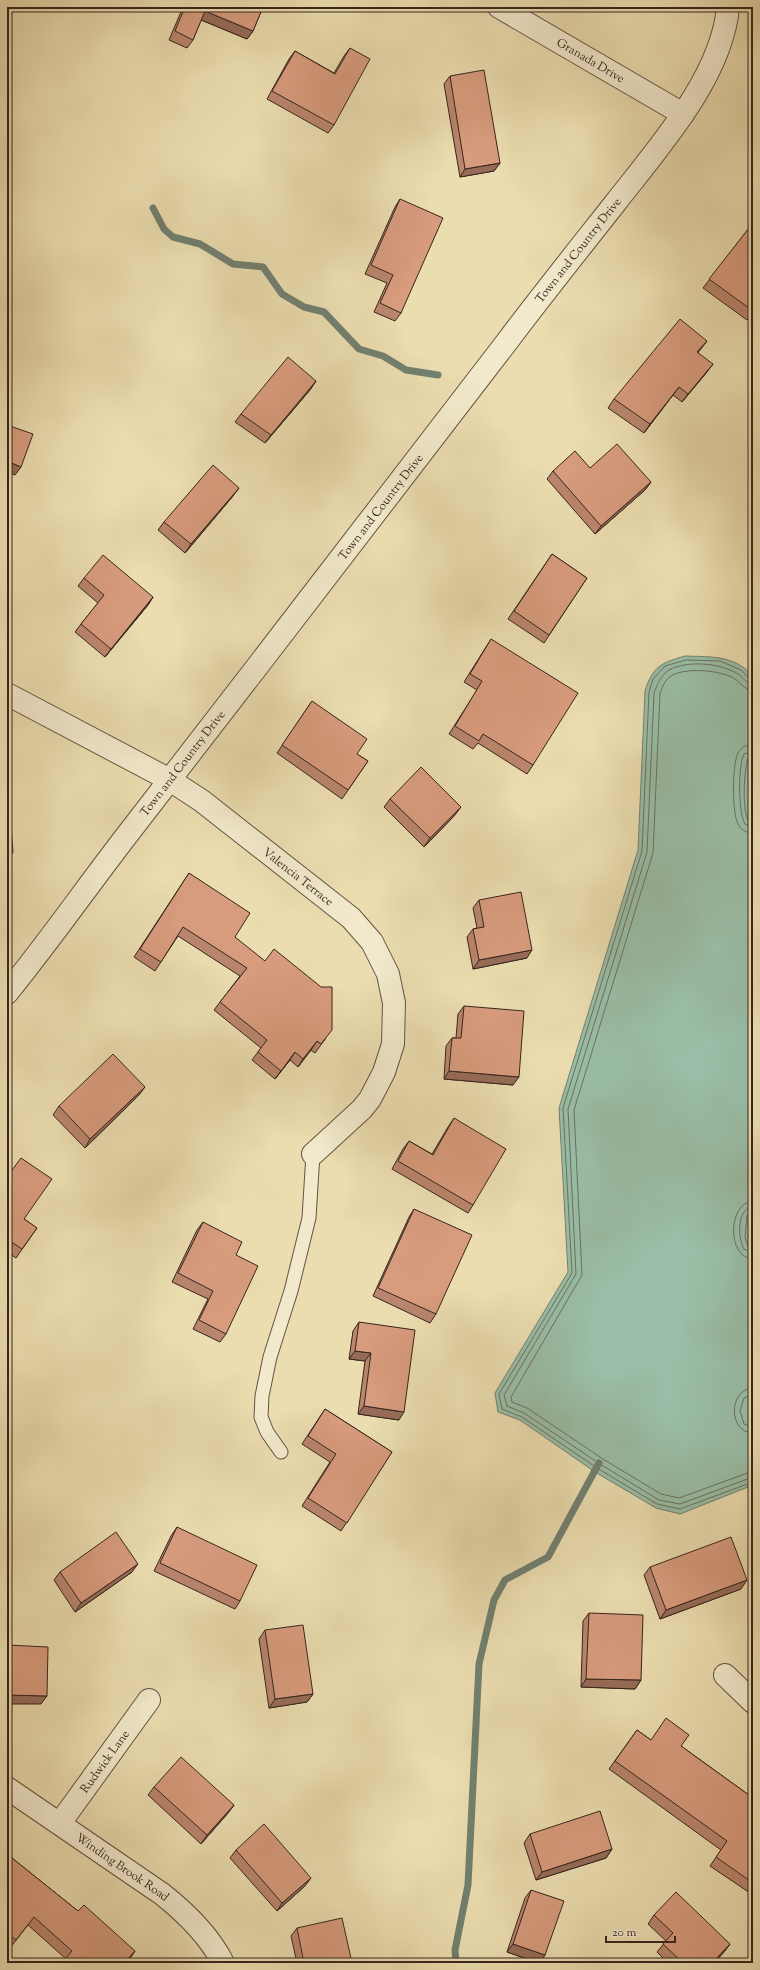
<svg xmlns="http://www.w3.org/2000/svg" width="760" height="1970" viewBox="0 0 760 1970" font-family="'Sorts Mill Goudy',serif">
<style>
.water{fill:#99bda6;stroke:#718070}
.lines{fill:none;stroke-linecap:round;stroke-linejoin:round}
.shore{stroke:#687162;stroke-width:1}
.stream{stroke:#718070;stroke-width:7}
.lane-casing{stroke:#635342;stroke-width:15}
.street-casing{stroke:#635342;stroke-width:24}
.lane{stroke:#f2e9cc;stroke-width:13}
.street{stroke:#f2e9cc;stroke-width:22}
.wall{fill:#b9856c;stroke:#36251e}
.shaded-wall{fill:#966c58;stroke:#36251e}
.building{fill:#d79b7d;stroke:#36251e}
.labels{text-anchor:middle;stroke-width:3;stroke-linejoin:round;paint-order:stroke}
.street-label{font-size:12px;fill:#36251e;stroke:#f2e9cc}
</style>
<rect width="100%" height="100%" fill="#ebddb0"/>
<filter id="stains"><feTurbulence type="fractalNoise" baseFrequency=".005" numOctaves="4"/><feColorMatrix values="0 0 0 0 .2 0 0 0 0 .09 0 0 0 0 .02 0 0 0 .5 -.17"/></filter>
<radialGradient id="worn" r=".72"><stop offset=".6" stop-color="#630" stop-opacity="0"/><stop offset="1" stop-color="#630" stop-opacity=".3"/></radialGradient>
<path class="water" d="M685,656c27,1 49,-1 68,20v77l-4,13v47l4,9v381l-5,34 5,11v150l-4,13 4,12v62l-73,29 -24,-6 -61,-36 -75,-52 -22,-8 -3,-19 73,-121 -9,-164 79,-258 7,-159c8,-25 16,-28 40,-35z"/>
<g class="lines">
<g class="shore">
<path d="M753,679l-4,-1 -8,-8 -21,-9 -34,-1 -21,6 -12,13 -4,13 -7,159 -79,257 9,165 -73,121 3,15 20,8 75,51 60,36 23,5 73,-27"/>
<path d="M753,684c-8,-1 -9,-6 -15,-10 -17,-11 -51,-14 -69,-4 -8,5 -12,15 -15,23l-7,159 -79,257 8,165 -72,121 3,11 17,7 76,51 59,36 21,4 73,-27"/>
<path d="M753,690c-10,-1 -11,-6 -18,-11 -13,-9 -50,-12 -64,-3 -6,4 -9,11 -11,18l-7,159 -79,257 8,165 -71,122 1,5 15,6 76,51 58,35 18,4 74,-27"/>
<path d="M753,745c-7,0 -12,2 -15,8 -6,12 -6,60 0,71 3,6 8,9 15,9"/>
<path d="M753,751l-9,3c-6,11 -6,59 1,70l8,3"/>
<path d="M753,756l-5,2c-4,12 -6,51 0,62l5,2"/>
<path d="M753,1201c-25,1 -27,57 0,58"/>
<path d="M753,1207c-17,1 -15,32 -9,42l9,4"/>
<path d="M753,1212l-6,3 -2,22 3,9 5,2"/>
<path d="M753,1388c-25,1 -25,45 0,45"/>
<path d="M753,1394l-9,4 -4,13 4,13 9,3"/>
</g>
<g class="stream">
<path d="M153,208l11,21 9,8 27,7 33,20 30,3 19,27 22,13 20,5 35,37 24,7 23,14 32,5"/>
<path d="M456,1963l-1,-13 13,-65 11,-221 15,-64 11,-20 43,-23 51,-94"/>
</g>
<defs>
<path id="lane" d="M281,1452l-14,-20 -6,-15 1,-21 8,-39 21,-66 18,-73 4,-64"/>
<g id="street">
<path id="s1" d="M499,7l184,107"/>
<path id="s2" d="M7,694l163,86 32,21 149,117 21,24 16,32 6,29 -1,41 -9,28 -14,27 -8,10 -49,45"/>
<path id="s3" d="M7,993c44,-54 84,-112 127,-167 124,-161 249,-321 372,-483 36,-48 73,-94 110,-141 42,-54 106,-125 112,-195"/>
<path d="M725,1675l28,27"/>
<path id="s4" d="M7,1788l155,106c24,19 47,41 61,69"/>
<path id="s5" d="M60,1823l89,-123"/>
</g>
</defs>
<use href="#lane" class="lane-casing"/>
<use href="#street" class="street-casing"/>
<use href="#lane" class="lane"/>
<use href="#street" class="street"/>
</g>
<g class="wall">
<path d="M183,7h80l-10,24 -6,8 -46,-19 -8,20 -6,8 -18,-8z"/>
<path d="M350,48l-16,77 -6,8 -61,-34 22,-40 6,-8 39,22 10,-17z"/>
<path d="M450,76l50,87 -6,8 -34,6 -16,-93z"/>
<path d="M400,199l1,114 -6,8 -21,-9 13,-29 -22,-9 30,-67z"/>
<path d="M753,223v90l-6,7 -44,-32z"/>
<path d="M701,349l-3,3 9,20 -25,30 -9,-7 -29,38 -36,-25 6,-9z"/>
<path d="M316,381l-6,9 -45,53 -30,-21 6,-8z"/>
<path d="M590,468l61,14 -6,8 -50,44 -48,-55 6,-8z"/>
<path d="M233,496l-48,57 -27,-23 6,-8z"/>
<path d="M552,554l35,24 -43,65 -36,-24z"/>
<path d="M84,578l69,19 -5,8 -43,52 -30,-25 6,-8 17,-21 -20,-17z"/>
<path d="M491,639l42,126 -6,9 -49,-31 -5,6 -24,-15 28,-44 -13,-8z"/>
<path d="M312,701l45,53 11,7 -26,38 -65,-46z"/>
<path d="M390,799l65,16 -31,32 -40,-40z"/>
<path d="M189,873l46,64 91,101 -11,15 -4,-3 -13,17 -8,-7 -15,19 -23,-19 9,-12 -47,-38 26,-34 -62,-40 -23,35 -21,-14z"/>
<path d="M479,900l48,58 -54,11 -6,-32 6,-8 4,-1 -4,-20z"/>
<path d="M464,1006l49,79 -69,-6 2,-33 6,-8h4l2,-24z"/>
<path d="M139,1095l-54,53 -32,-33 6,-9z"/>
<path d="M454,1118l19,87 -5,8 -76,-44 11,-20 6,-8 23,13 16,-27z"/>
<path d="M7,1177l17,42 13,9 -21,30 -9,-6z"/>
<path d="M414,1209l22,105 -6,9 -57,-27 36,-79z"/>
<path d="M203,1222l33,33 -10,79 -6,8 -27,-13 15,-30 -36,-17 25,-52z"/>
<path d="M359,1322l40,98 -41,-6 7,-53 -16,-2 4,-28z"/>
<path d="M325,1409l67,43 -51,79 -39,-25 28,-44 -28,-18z"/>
<path d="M177,1527l63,74 -5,8 -81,-38 17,-35z"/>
<path d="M650,1567l91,22 -81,30 -16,-44z"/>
<path d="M60,1572h72l-57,40 -21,-32z"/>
<path d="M589,1613l52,67 -6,9 -54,-2 2,-66z"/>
<path d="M265,1630l48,64 -6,8 -38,6 -10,-69z"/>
<path d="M637,1730l14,10 30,6 72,52v97l-43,-29 11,-16 -112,-81z"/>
<path d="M154,1787l80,18 -6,8 -27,31 -53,-49z"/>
<path d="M530,1834l82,15 -6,9 -70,22 -12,-37z"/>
<path d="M236,1850l69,36 -28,25 -47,-53z"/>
<path d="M7,1854l71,57 57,40 -6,9 -3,3h-64l4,-4 -38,-34 -18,23 -3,-2z"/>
<path d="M531,1890l14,65 -6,8 -32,-11 18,-54z"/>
<path d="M654,1915l76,29 -6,8 -10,11h-46l-11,-11 9,-11 -18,-17z"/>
<path d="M297,1928l55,35h-55l-6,-27z"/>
</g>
<g class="shaded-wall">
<path d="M205,11l48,20 -6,8 -48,-20z"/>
<path d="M500,163l-6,8 -34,6 5,-8z"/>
<path d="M707,341l-6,8 -10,11 6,-8z"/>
<path d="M713,364l-6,8 -25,30 6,-8z"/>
<path d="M316,381l-6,9 -45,53 6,-8z"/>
<path d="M679,387l-6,8 -29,38 6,-9z"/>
<path d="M7,461l14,6 -6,8 -8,-3z"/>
<path d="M651,482l-6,8 -50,44 6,-8z"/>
<path d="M239,488l-6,8 -48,57 6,-9z"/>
<path d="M153,597l-5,8 -43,52 6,-8z"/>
<path d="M461,807l-6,8 -31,32 6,-9z"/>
<path d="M7,852h6l-6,8z"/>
<path d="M532,950l-5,8 -54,11 6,-9z"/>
<path d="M317,1041l-6,9 -13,17 5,-8z"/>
<path d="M295,1052l-5,8 -15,19 6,-8z"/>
<path d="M449,1071l70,6 -6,8 -69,-6z"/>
<path d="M145,1087l-6,8 -54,53 5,-9z"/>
<path d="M355,1351l16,2 -6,8 -16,-2z"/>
<path d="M364,1406l40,6 -5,8 -41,-6z"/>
<path d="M138,1564l-6,8 -57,40 6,-9z"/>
<path d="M747,1580l-6,9 -81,30 6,-9z"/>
<path d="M586,1679l55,1 -6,9 -54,-2z"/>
<path d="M313,1694l-6,8 -38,6 6,-9z"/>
<path d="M7,1695l40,1 -6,8h-34z"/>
<path d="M234,1805l-6,8 -27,31 6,-9z"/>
<path d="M612,1849l-6,9 -70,22 6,-8z"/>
<path d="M311,1878l-6,8 -28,25 5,-8z"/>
<path d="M513,1944l32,11 -6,8 -32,-11z"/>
<path d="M730,1944l-6,8 -10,11h-2z"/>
<path d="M135,1951l-6,9 -3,3h-2z"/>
</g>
<g class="building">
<path d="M185,7h78l-10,24 -48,-20 -12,29 -18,-9z"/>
<path d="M350,48l20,11 -36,66 -62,-34 23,-40 40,23z"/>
<path d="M484,70l16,93 -35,6 -15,-93z"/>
<path d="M400,199l43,19 -42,95 -21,-10 13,-28 -22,-10z"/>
<path d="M753,223v88l-44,-32z"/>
<path d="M680,319l27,22 -10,11 16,12 -25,30 -9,-7 -29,37 -36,-25z"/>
<path d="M288,357l28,24 -45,54 -30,-21z"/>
<path d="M7,425l26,9 -12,33 -14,-6z"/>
<path d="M617,444l34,38 -50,44 -48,-55 22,-20 15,17z"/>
<path d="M213,465l26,23 -48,56 -27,-22z"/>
<path d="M7,495l3,1 -3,9z"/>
<path d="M552,554l35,24 -38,57 -35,-24z"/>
<path d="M103,555l50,42 -42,52 -30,-25 23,-29 -20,-17z"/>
<path d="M491,639l87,54 -45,72 -50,-31 -4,7 -24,-15 27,-45 -12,-7z"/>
<path d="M312,701l55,38 -10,15 11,7 -20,29 -66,-45z"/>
<path d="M421,767l40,40 -31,31 -40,-39z"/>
<path d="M7,782l6,70h-6z"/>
<path d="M189,873l61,40 -15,24 30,24 9,-12 47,38h11v43l-11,14 -4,-3 -14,18 -8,-7 -14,19 -23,-19 9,-12 -47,-38 27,-34 -64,-41 -22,35 -21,-13z"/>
<path d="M521,892l11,58 -53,10 -6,-31 11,-2 -5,-27z"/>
<path d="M464,1006l60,5 -5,66 -70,-6 3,-33h9z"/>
<path d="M113,1054l32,33 -55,52 -31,-33z"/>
<path d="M454,1118l52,31 -33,56 -75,-44 11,-20 24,14z"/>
<path d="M21,1158l31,21 -28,40 13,9 -15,21 -15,-10v-62z"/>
<path d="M414,1209l58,26 -36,79 -58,-26z"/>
<path d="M203,1222l39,20 -6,13 22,11 -32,68 -27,-14 14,-29 -35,-18z"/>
<path d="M359,1322l56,8 -11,82 -40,-6 7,-53 -16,-2z"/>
<path d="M325,1409l67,43 -45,71 -39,-25 28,-44 -28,-18z"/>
<path d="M177,1527l80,38 -17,36 -80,-38z"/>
<path d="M116,1532l22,32 -57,39 -21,-31z"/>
<path d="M731,1537l16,43 -81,30 -16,-43z"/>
<path d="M589,1613l54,2 -2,65 -55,-1z"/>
<path d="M303,1625l10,69 -38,5 -10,-69z"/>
<path d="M7,1645l41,2 -1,49 -40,-1z"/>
<path d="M666,1718l23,17 -8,11 72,52v85l-37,-26 11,-16 -112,-80 22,-31 14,10z"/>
<path d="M181,1757l53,48 -27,30 -53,-48z"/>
<path d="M600,1811l12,38 -70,23 -12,-38z"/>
<path d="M264,1824l47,54 -29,25 -46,-53z"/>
<path d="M7,1854l71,57 6,-6 51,46 -11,12h-62l10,-12 -38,-34 -18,23 -9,-7v-25l1,-1 -1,-1z"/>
<path d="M531,1890l33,11 -19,54 -32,-11z"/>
<path d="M676,1892l54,52 -18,19h-29l-20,-19 10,-11 -19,-18z"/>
<path d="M342,1918l10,45h-48l-7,-35z"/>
</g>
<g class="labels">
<g class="street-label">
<text dy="4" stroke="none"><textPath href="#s1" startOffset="106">Granada Drive</textPath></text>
<text dy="4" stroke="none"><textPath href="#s3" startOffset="937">Town and Country Drive</textPath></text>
<text dy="4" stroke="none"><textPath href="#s3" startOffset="613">Town and Country Drive</textPath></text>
<text dy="4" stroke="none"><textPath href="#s3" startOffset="289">Town and Country Drive</textPath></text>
<text dy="4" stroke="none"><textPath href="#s2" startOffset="345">Valencia Terrace</textPath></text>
<text dy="4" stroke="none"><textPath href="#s5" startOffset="76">Rudwick Lane</textPath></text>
<text dy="4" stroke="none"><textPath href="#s4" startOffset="140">Winding Brook Road</textPath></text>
</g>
</g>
<rect width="760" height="1970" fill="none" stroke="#ebddb0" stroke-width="24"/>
<rect x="8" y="8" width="744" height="1954" fill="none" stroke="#36251e" stroke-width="2"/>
<rect x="12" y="12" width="736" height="1946" fill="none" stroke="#36251e"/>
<path d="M606 1936v6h69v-6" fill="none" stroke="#36251e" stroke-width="2"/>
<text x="612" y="1936" font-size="12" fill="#36251e" stroke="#f2e9cc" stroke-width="3" paint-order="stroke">20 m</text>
<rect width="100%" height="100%" filter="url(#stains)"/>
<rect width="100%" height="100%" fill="url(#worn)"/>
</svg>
